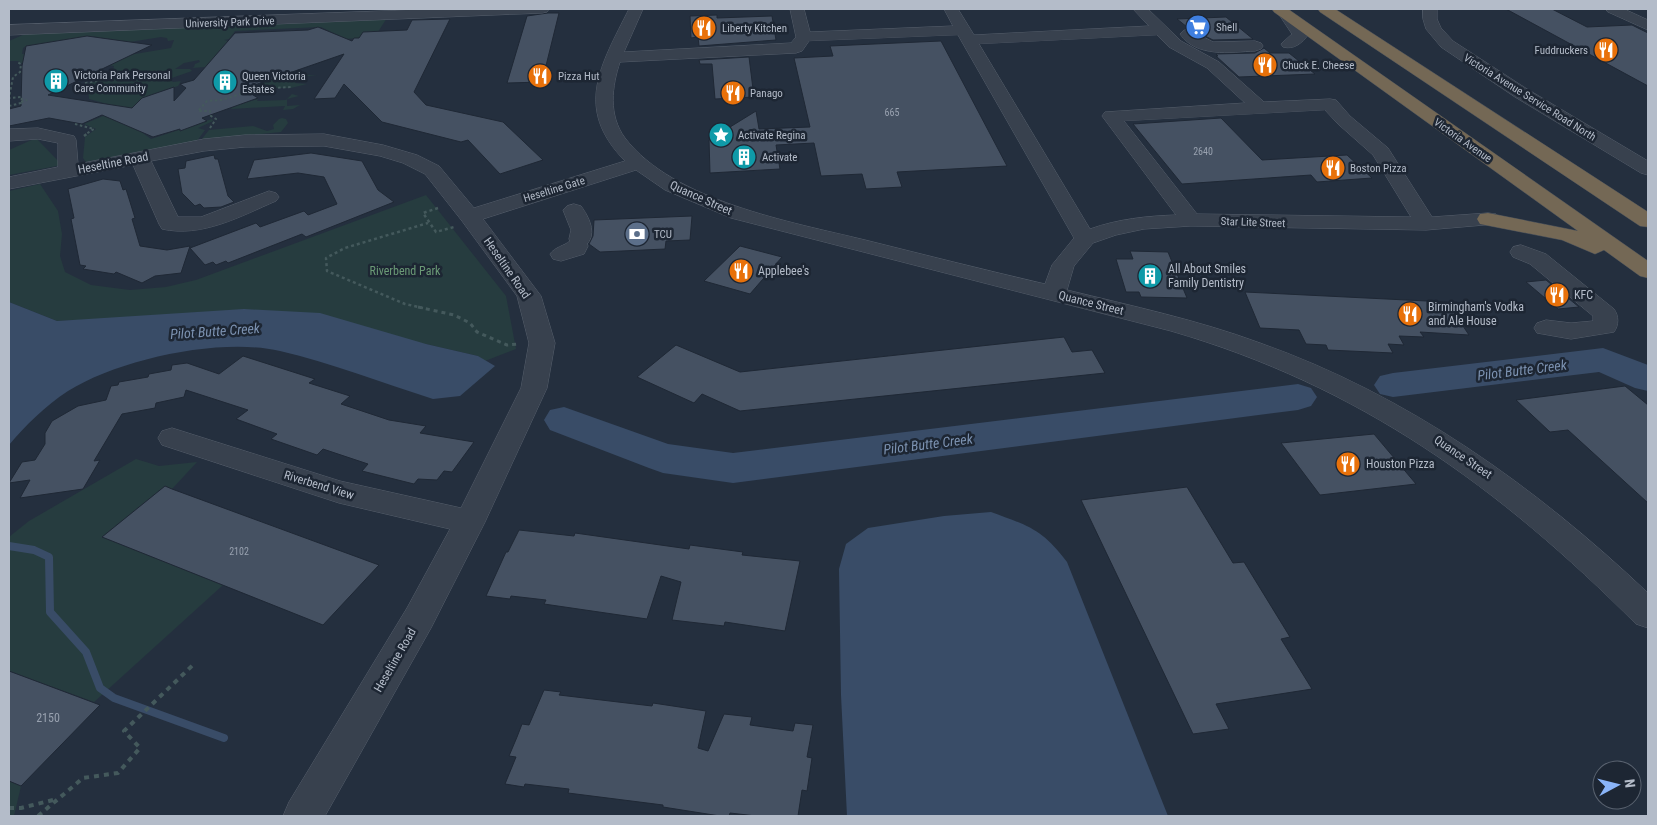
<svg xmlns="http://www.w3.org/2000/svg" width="1657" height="825" viewBox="0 0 1657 825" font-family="'Roboto Condensed',sans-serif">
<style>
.green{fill:#263c3f}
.water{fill:#394c67}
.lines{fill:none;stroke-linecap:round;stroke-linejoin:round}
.stream{stroke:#394c67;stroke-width:8}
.river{fill:#394c67;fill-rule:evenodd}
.building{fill:#455162;stroke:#1f2835}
.minor-casing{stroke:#565f6c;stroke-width:1}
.highway-casing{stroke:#434c59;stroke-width:1}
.path-far3{stroke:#44595c;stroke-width:2;stroke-dasharray:2.5 2.5;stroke-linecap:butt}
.path-far2{stroke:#44595c;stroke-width:2.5;stroke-dasharray:3 3;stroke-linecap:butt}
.path-far1{stroke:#44595c;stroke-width:3;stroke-dasharray:4 4;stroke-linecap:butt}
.path{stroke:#44595c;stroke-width:4;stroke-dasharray:5 5;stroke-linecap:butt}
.minor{fill:#38414e;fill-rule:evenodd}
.highway{fill:#746855;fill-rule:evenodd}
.labels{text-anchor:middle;stroke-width:5;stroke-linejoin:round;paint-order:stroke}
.number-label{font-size:10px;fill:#98a1af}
.far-street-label{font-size:11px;fill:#b4bcc9;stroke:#1d2633}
.far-poi-label{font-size:11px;fill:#b4bcc9;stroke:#1d2633;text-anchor:start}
.street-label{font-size:12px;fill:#b4bcc9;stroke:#1d2633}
.poi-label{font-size:12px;fill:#b4bcc9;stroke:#1d2633;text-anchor:start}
.park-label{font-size:12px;fill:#6b9a76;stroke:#1d2633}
.near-number-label{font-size:12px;fill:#98a1af}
.water-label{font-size:14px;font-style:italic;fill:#7c92b1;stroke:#1d2633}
</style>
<rect width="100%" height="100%" fill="#242f3e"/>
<g class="green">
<path d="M387,18l-15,23 -14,-3 -12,1 -25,-12 -86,4 -6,8 -5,1 4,1 -22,26 -14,1 2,-1 1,-3 5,-2 -1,-2 -15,3 -9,6h15l2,2 -23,8 4,3 8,-1 -3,5 -36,12 -20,20 29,21 61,-20 1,2 -15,7 7,2 -8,11 -111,21 -3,-4 2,-21 11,-8 -12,-5 19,-8 8,-11 -22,-6 -1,-16 22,-4h-17l20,-8 1,-5 -6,-1 21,-10 42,-7 3,-8 -6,1 -1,-3 -6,-1 -31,5 -40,-6 -64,10 -3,2 -1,6 7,-1 -6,11 -5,-3h-9v-20l16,-7z"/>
<path d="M293,73l24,3h-14l-8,7 12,1 -16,4h-29v-3l-3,-1z"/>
<path d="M292,94l7,2 -12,3v7l13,-1 -7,4 -10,1 2,-4 -54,3 5,-6 5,1 17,-5 -1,2 29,-1z"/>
<path d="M282,118l4,1 2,4 -7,9 -80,8 8,-10 44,-4 14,5 7,-2 -1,-4 6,-6z"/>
<path d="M36,138l26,27 -53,10v-25z"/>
<path d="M40,184l18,27 4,23 -2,22 5,16 26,13 39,5 36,-3 30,-7 230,-85 80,101 10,53 -31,12 -7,-5 -52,-12 -321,-25 -48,2 -48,-19v-111z"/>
<path d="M136,459l23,7 38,-4 -25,27 -8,-2 -62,50 121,48 -129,117 -85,-31v-134l20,-16z"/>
<path d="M9,781l12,5 -7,30h-5z"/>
</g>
<g class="water">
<path d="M9,302l48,19 187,-12 76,4 106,31 52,12 17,10 -35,30 -27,3c-50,-16 -102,-36 -153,-48 -59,-14 -161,8 -212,40 -23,15 -42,34 -59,54z"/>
<path d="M991,512c38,14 51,17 76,50l101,254h-321l-6,-121 -2,-126 7,-25 22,-16 76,-12z"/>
</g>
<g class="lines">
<path class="stream" d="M9,546l25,4 15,7 1,55 36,40 14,36 14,10 110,40"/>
<g class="river">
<path d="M1603,348l45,17v26l-13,-3 -36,-16 -206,25 -13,-3 -6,-9 6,-9 13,-3z"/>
<path d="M1298,384l13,4 6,9 -6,9 -13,4 -565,73 -70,-10 -14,-5 -99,-38 -6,-10 6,-10 14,-3 104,37 65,9z"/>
</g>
</g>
<g class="building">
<path d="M1506,9h46l35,18 45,-2 16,8v53z"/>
<path d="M548,13h11l-17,69 -35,1 20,-67z"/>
<path d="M717,15v3l55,-2 4,24 -77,6 -1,-9 -7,1 -1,-22z"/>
<path d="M1226,17l27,22 -40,1 -26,-13 -10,-8z"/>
<path d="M450,19l-36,73 12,13 77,17 40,38 -43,14 -32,-34 -7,2 -79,-20 -38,-38 -9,14 -21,1 30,-45 -101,35 15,9 -56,20 5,3 -27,10v-2l-27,8 -51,-22 -20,9 -33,-6 -40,8v-17l12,-3 1,-40 4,-20 61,-10 65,9 -104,50 84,13 10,-10 32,-11v14l12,-13 -6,-4 14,-4 41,-47 73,-3 10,-3 34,14 2,-3h5l4,-6 44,-2 5,-10z"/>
<path d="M941,41l66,125 -110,6 5,15 -36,2 -4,-15 -41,2 -7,-33 -38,2 4,24 -70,4 -1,-33 47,-29 3,18 51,-2 -16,-69 39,-2 -3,-10z"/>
<path d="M1264,48l6,5h19l26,21 -76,3 -23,-21h2l-2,-2 39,-1z"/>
<path d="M749,57l5,40 -39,2 -3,-35h-12l-1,-4z"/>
<path d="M1221,118l41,42 85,-5 25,23 -55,4 -6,-7 -129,9 -49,-60z"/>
<path d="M311,153l51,8 16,29 16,12 -88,35 -4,-3 -74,29 -2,-2 -10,4 -3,-3 -8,3 -15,-17 66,-25 4,4 44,-16 4,4 29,-11 -13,-27 -26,-4 -51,6 7,-19z"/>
<path d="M214,155l1,4h3l10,37 6,6 -13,5 -17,1 -4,-4 -5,2 -13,-13 -4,-24 7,-1 1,-7z"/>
<path d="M103,179l17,2 3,9 3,-1 9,29 -3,1 8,27 27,4 23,-4 -9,27 -26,3 -13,7 -26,-11 -2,2 -31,-5 3,-3 -6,-1 -9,-46 3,-1 -6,-29z"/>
<path d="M692,216l-2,24 -24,1 -1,8 -65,3 -11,-8 4,-8 1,-16z"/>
<path d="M740,246l42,11 -32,37 -46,-13z"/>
<path d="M1130,251l38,1 19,46 -46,-1 -2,-5h-13l-10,-33h17z"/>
<path d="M1546,280l33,27 -21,2 -32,-27z"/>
<path d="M1245,292l202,10 22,33 -49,-3 4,5 -25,-1 5,9 -16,-1 5,9 -65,-3 -2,-5 -20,-1 -7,-14 -39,-2z"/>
<path d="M1064,337l8,15 20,-2 13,23 -365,38 -38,-17 -8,9 -57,-26 39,-32 64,27z"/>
<path d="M243,356l72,23 -6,4 41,13 -9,8 48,16 37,6 -6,7 54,9 -22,30 -8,-1 -7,9 -19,-1 -4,5 -52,-13 6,-7 -45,-15 -6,6 -46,-16 6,-5 -41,-15 12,-9 -62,-20 -2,7 -28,6 -1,5 -33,6 -28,47 6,-1 -17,29 -63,9 10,-18 -21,3 13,-21 13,-2 10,-16v-11l7,-12 26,-15 28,-6 5,-14 7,-1 1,-3 29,-5 1,-3 22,-4 1,-5 15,-2 32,11z"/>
<path d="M1625,386l23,19v98l-80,-73 -18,2 -34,-32z"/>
<path d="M1374,434l42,50 -96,11 -39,-52z"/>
<path d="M165,486l7,3 207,76 -56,60 -221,-88z"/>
<path d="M1187,487l46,76 11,-1 46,75 -9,2 31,50 -96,15 13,25 -36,5 -112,-234z"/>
<path d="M519,530l55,6 1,-3 114,16 1,-4 53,7 -1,3 58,6 -15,70 -60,-9 -1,4 -52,-6 9,-38 -20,-6 -14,43 -103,-15 2,-4 -35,-4 -1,3 -24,-3 20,-44h2z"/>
<path d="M9,671l91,34 -79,81 -12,-5z"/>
<path d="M544,690l17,2 -2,3 93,11 1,-3 53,8 -8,37 10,3 16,-37 28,3 -2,8 43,6 2,-8 18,2 -6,32 5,1 -5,33 -5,-1 -4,26h-42l-26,-3 -1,3h-9l-57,-9v-2l-95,-12 1,-4 -44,-5 -1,3 -19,-3 11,-27 -7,-1 8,-19 5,-13 7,1z"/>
</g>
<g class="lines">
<defs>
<g id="minor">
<path d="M436,9h113l-2,3 -5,1 -533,22v-10z"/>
<path d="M629,9h14l-19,43 167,-9 5,-6 -6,-28h14l6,23 143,-6 -9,-17h14l16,26 175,-9 -16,-17h15l33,32 38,21 45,40 66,-3 6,1 14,16 38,32 44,69 56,-4 8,1 3,5 -3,5 -70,6 -235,-4 -47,3 -28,6 -23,8 -19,23 -7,24c65,16 131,30 193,53 147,52 275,143 388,250v35l-12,-4c-137,-137 -276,-238 -465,-293l-440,-113 -66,-28 -29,-20 -153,49 58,77 14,47 -8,45 -62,134 -54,106 -106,188h-42l6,-14 118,-194 43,-79 -111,-26 -177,-58 -4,-7 4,-7 10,-3 168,53 121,27 60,-120 8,-45 -12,-47 -55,-75 -37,-47 -22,-11 -23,-7 -56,-10 -79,1 -41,4 -53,10 27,56h23l68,-26 7,2 3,4 -3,4c-35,15 -74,37 -114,28l-3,-5 -26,-59 -124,24v-12l49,-10v-24l-20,-4 -29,2v-12l29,-1 36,8 2,4 2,24 126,-25 41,-4 79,-1 59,11 34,10 22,11 35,42 151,-47c-52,-53 -24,-96 4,-152zM958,35l116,203 -22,27 -7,19c-60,-14 -120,-29 -180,-44 -74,-18 -192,-39 -240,-102 -17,-23 -13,-52 -5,-76l176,-9 6,-2 7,-10zM1157,35l12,12 38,21 38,35 -140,9 -3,4 3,4 71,95c-29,1 -58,4 -86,14l-111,-185zM1325,110l13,14 35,31 38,62 -214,-3 -73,-93z"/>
<path d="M1286,9l4,1 18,25c-6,8 -14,15 -25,12l-2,-3 11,-10 -14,-21 2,-3z"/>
<path d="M1423,9h14v10l4,9 12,13 74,48 121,72v14l-7,-2 -126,-76 -74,-50 -15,-18 -3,-10z"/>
<path d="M1606,9h18l24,11v10l-40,-18z"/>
<path d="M1188,29l25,13 42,-1 6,2 2,3 -2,3 -6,2c-25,1 -58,7 -75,-17l3,-3z"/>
<path d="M574,204l7,2c8,11 16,27 6,38l1,2 -4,8 -23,7 -8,-2 -3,-5c5,-7 14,-8 20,-13l-1,-2 2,-9 -8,-20 4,-4z"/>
<path d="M1521,245l25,9 68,55c5,7 5,16 0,23l-43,7 -34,-6 -3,-5 3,-5 9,-3 25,3 22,-2v-5l-63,-52 -17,-7 -3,-5 3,-5z"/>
</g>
<g id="highway">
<path d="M1272,9h16l360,252v17l-8,-2 -36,-26 -9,4 -33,-14 -82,-16 -3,-5 3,-5 8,-1 90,18 -304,-219z"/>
<path d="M1318,9h17l313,203v15l-8,-1 -320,-214z"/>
</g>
</defs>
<use href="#minor" class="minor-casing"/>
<use href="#highway" class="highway-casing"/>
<g class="path-far3">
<path d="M85,83l24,-4"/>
<path d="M21,102l6,-2"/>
<path d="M9,106l12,-3 1,-6 -13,1 4,-21 7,-5 1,-8 -4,-2"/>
<path d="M75,124l19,5 -8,5"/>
<path d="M210,128l6,-9 -5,-3 -1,-5h-12l9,-10 14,-1 36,-11 34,-2"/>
</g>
<g class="path-far2">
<path d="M84,136l4,-3"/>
<path d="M438,208l-15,5 13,19 18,-5"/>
<path d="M423,308l-18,-4 -78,-33 -1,-13 19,-10 83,-25"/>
</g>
<path class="path-far1" d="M418,307l36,8 16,8 7,9 30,13 11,-1"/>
<g class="path">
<path d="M9,808h12l36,-9"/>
<path d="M38,816l45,-38 35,-5 22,-25 -16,-17 71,-68"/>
</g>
<use href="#minor" class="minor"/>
<use href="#highway" class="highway"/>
</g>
<defs>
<symbol id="supermarket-disc" viewBox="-11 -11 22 22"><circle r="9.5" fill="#3f7fe0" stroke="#1d2633"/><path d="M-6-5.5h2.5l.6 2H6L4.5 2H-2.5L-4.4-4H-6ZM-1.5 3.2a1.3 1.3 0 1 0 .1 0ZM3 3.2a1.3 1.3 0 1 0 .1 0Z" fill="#fff"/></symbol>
<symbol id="restaurant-disc" viewBox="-11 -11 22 22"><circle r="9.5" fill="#e8710a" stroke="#1d2633"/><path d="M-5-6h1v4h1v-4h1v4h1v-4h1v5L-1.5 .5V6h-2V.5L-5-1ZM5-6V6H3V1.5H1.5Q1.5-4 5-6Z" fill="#fff"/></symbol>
<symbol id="building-disc" viewBox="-11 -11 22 22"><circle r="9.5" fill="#0f9aa8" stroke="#1d2633"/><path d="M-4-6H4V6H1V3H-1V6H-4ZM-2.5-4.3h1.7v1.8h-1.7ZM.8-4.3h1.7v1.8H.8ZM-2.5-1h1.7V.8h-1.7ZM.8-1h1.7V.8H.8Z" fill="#fff"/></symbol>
<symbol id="sight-disc" viewBox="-11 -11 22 22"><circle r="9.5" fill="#0f9aa8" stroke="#1d2633"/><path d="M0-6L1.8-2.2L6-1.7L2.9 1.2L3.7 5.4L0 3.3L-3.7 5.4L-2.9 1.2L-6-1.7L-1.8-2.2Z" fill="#fff"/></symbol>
<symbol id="bank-disc" viewBox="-11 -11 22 22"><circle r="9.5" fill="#5c6f8a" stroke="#1d2633"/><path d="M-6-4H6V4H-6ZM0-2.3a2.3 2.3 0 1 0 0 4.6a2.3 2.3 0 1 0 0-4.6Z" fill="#fff"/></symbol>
</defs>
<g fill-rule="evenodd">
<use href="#supermarket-disc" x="1184" y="13" width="28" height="28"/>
<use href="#restaurant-disc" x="690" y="14" width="28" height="28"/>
<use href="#restaurant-disc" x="1592" y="36" width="28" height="28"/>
<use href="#restaurant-disc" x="1251" y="51" width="28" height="28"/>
<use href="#restaurant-disc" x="526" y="62" width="28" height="28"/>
<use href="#building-disc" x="42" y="67" width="28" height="28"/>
<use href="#building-disc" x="211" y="68" width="28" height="28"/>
<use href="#restaurant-disc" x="719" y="79" width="28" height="28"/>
<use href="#sight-disc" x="707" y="121" width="28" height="28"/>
<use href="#building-disc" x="730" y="143" width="28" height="28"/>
<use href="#restaurant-disc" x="1319" y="154" width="28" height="28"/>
<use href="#bank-disc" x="623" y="220" width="28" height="28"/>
<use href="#restaurant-disc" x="727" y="257" width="28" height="28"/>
<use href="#building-disc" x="1136" y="262" width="28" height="28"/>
<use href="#restaurant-disc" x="1543" y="281" width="28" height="28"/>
<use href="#restaurant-disc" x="1396" y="300" width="28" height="28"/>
<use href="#restaurant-disc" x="1334" y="450" width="28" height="28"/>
</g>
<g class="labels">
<g class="number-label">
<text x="892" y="116">665</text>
<text x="1203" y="155">2640</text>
<text x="239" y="555">2102</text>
</g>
<g class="far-street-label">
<text transform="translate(230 22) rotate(-2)" y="4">University Park Drive</text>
<text transform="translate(1530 97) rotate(32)" y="4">Victoria Avenue Service Road North</text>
<text transform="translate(1463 140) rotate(35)" y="4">Victoria Avenue</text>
<text transform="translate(554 189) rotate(-17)" y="4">Heseltine Gate</text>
<text transform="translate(1253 222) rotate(2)" y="4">Star Lite Street</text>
</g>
<g class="far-poi-label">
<text x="1216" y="31">Shell</text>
<text x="722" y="32">Liberty Kitchen</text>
<text x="1588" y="54" text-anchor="end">Fuddruckers</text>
<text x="1282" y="69">Chuck E. Cheese</text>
<text x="74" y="79">Victoria Park Personal<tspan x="74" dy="13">Care Community</tspan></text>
<text x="242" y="80">Queen Victoria<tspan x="242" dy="13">Estates</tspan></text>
<text x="558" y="80">Pizza Hut</text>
<text x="750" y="97">Panago</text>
<text x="738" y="139">Activate Regina</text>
<text x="762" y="161">Activate</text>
<text x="1350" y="172">Boston Pizza</text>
<text x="654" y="238">TCU</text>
</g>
<g class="street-label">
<text transform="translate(113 163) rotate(-11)" y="4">Heseltine Road</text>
<text transform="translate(701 198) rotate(24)" y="4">Quance Street</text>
<text transform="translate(507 268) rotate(55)" y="4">Heseltine Road</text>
<text transform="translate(1091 303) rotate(14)" y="4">Quance Street</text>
<text transform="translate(1463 457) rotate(34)" y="4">Quance Street</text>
<text transform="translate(319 485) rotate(17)" y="4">Riverbend View</text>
<text transform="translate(395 660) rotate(-60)" y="4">Heseltine Road</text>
</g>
<g class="poi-label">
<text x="1168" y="273">All About Smiles<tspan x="1168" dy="14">Family Dentistry</tspan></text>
<text x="758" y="275">Applebee's</text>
<text x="1574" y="299">KFC</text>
<text x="1428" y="311">Birmingham's Vodka<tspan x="1428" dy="14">and Ale House</tspan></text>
<text x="1366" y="468">Houston Pizza</text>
</g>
<g class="park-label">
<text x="405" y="275">Riverbend Park</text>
</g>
<g class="near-number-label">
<text x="48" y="722">2150</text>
</g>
<g class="water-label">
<text transform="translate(215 331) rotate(-4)" y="5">Pilot Butte Creek</text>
<text transform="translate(1522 370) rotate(-7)" y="5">Pilot Butte Creek</text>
<text transform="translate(928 444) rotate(-7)" y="5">Pilot Butte Creek</text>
</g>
</g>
<rect width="1657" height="825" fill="none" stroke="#b4bcc9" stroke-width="20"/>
<g transform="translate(1617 785) rotate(83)"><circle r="24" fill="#1d2633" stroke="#59626f"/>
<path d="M0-4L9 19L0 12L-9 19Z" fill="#8ab4f8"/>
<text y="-8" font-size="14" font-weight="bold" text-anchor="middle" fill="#b4bcc9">N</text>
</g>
</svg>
